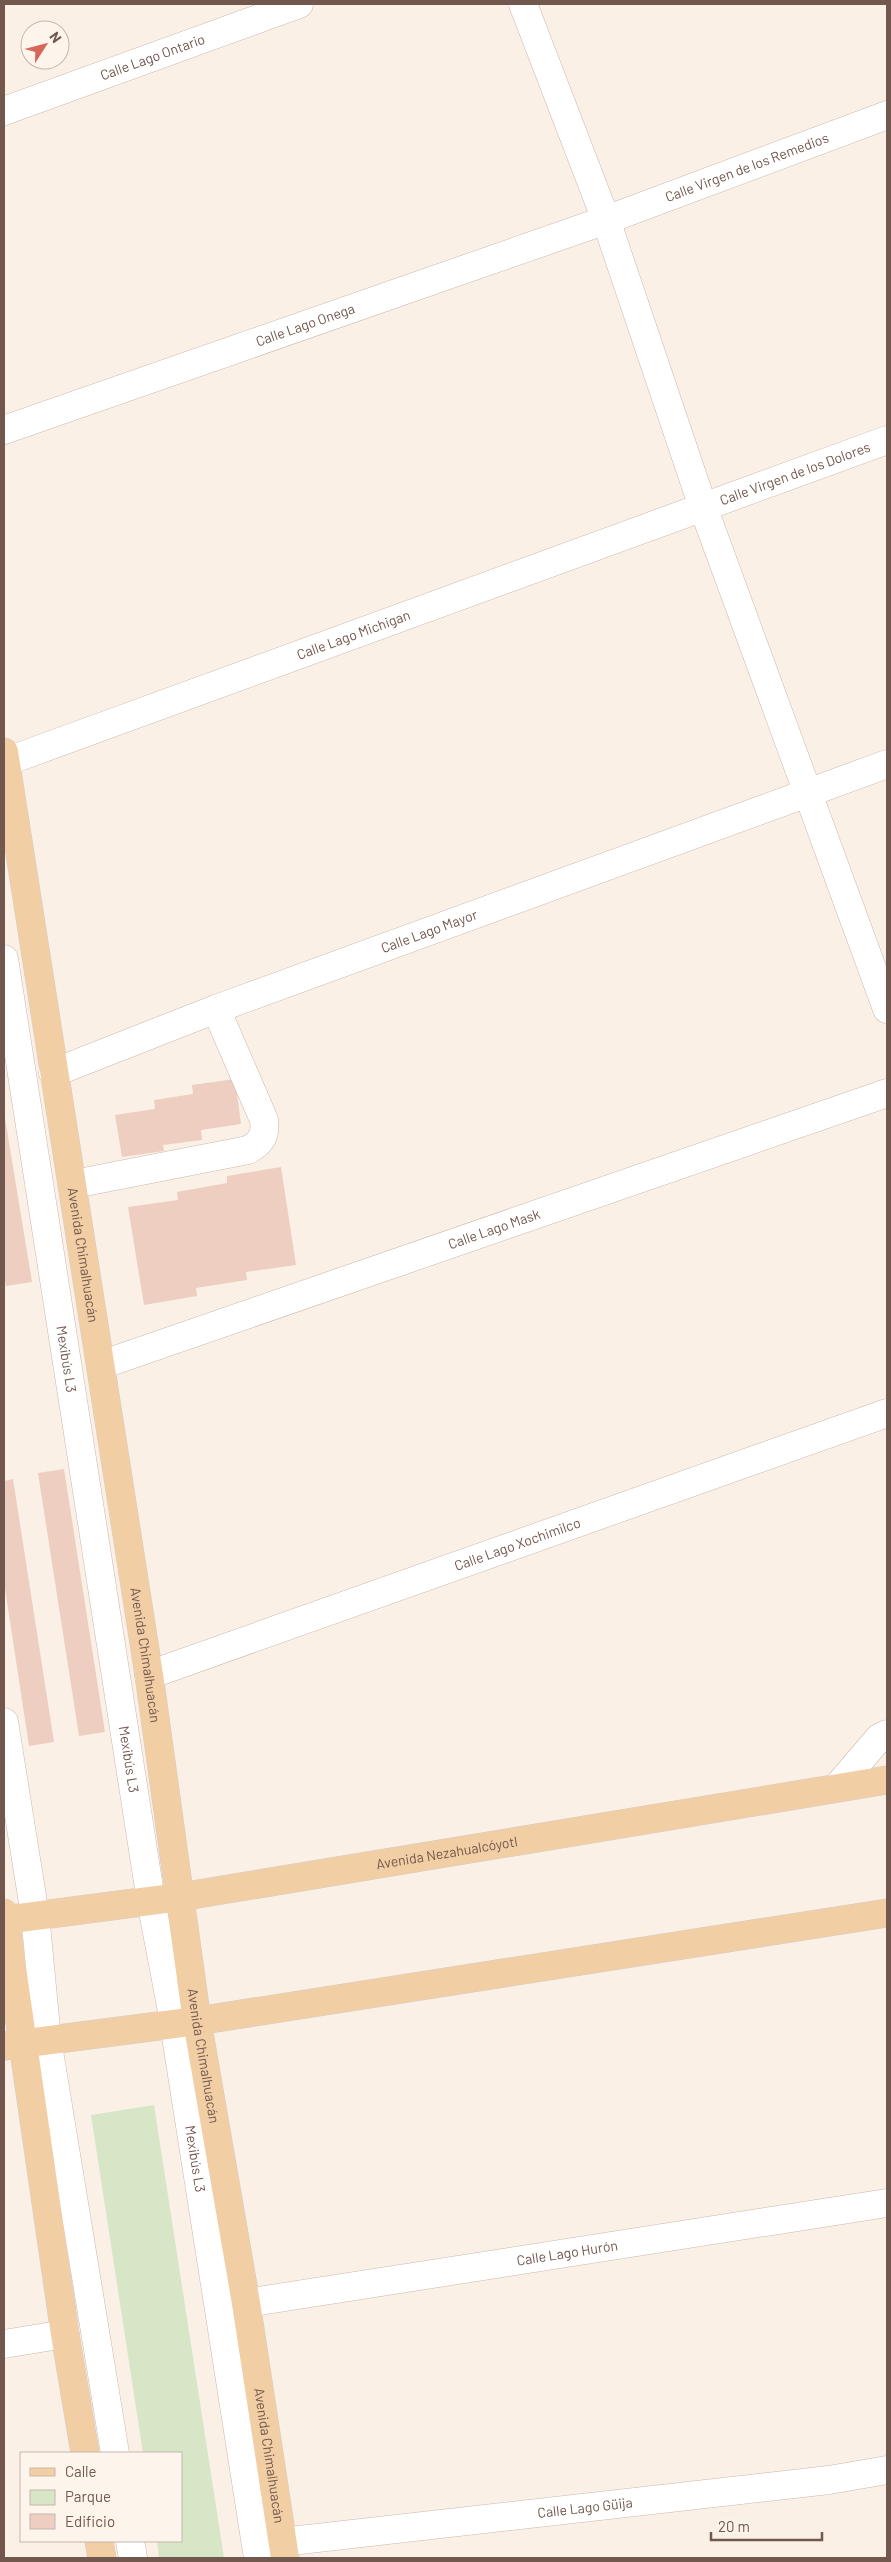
<svg xmlns="http://www.w3.org/2000/svg" width="891" height="2562" viewBox="0 0 891 2562" font-family="Barlow,sans-serif">
<style>
.green{fill:#d6e6c6}
.building{fill:#edcec1}
.lines{fill:none;stroke-linecap:round;stroke-linejoin:round}
.minor-casing{stroke:#cbb8ae;stroke-width:29}
.major-casing{stroke:#d4cdca;stroke-width:29}
.minor{stroke:#fff;stroke-width:28}
.major{stroke:#f2cea5;stroke-width:28}
.labels{text-anchor:middle;stroke-width:4;stroke-linejoin:round;paint-order:stroke}
.street-label{font-size:14px;fill:#71574e;stroke:#fdf5ec}
</style>
<rect width="100%" height="100%" fill="#faf0e6"/>
<path class="green" d="M154,2105l70,453h-65l-2,-17h24v-88h-38l-52,-338z"/>
<g class="building">
<path d="M235,1079l6,45 -40,6 1,10 -39,5 1,6 -42,6 -7,-42 40,-6 -1,-9 39,-6 -1,-9z"/>
<path d="M4,1112l28,170 -26,4 -2,-12z"/>
<path d="M281,1167l15,98 -50,7 1,8 -51,8 1,8 -53,9 -16,-98 50,-7 -1,-8 50,-9v-7z"/>
<path d="M64,1469l41,263 -26,4 -41,-263z"/>
<path d="M13,1479l41,263 -25,4 -25,-164v-101z"/>
</g>
<g class="lines">
<defs>
<g id="minor">
<path d="M523,4l83,216 97,287 184,502"/>
<path id="s1" d="M4,111l295,-107"/>
<path id="s2" d="M4,430l602,-210 281,-105"/>
<path id="s3" d="M5,762l882,-322"/>
<path id="s4" d="M4,959l147,942 21,110 86,547"/>
<path id="s5" d="M53,1073l163,-64 671,-245"/>
<path d="M74,1184l174,-34c14,-8 18,-15 16,-30l-48,-111"/>
<path id="s6" d="M101,1365l786,-272"/>
<path id="s7" d="M149,1675l738,-262"/>
<path d="M4,1722l31,193 12,124 68,414"/>
<path d="M837,1787l42,-49 8,-4"/>
<path id="s8" d="M246,2303l641,-100"/>
<path d="M4,2344l61,-10"/>
<path d="M130,2541l3,17"/>
<path id="s9" d="M282,2542l547,-62 58,-10"/>
</g>
<g id="major">
<path id="s10" d="M4,752l145,923 48,346 49,282 39,255"/>
<path d="M4,1913l61,421 20,119"/>
<path id="s11" d="M4,1920l176,-23 707,-117"/>
<path d="M4,2046l193,-25 690,-108"/>
<path d="M99,2541l3,17"/>
</g>
</defs>
<use href="#minor" class="minor-casing"/>
<use href="#major" class="major-casing"/>
<use href="#minor" class="minor"/>
<use href="#major" class="major"/>
</g>
<g class="labels">
<g class="street-label">
<text dy="5" stroke="none"><textPath href="#s1" startOffset="158">Calle Lago Ontario</textPath></text>
<text dy="5" stroke="none"><textPath href="#s2" startOffset="788">Calle Virgen de los Remedios</textPath></text>
<text dy="5" stroke="none"><textPath href="#s2" startOffset="319">Calle Lago Onega</textPath></text>
<text dy="5" stroke="none"><textPath href="#s3" startOffset="841">Calle Virgen de los Dolores</textPath></text>
<text dy="5" stroke="none"><textPath href="#s3" startOffset="371">Calle Lago Michigan</textPath></text>
<text dy="5" stroke="none"><textPath href="#s5" startOffset="402">Calle Lago Mayor</textPath></text>
<text dy="5" stroke="none"><textPath href="#s6" startOffset="416">Calle Lago Mask</textPath></text>
<text dy="5" stroke="none"><textPath href="#s10" startOffset="509">Avenida Chimalhuacán</textPath></text>
<text dy="5" stroke="none"><textPath href="#s4" startOffset="405">Mexibús L3</textPath></text>
<text dy="5" stroke="none"><textPath href="#s7" startOffset="391">Calle Lago Xochimilco</textPath></text>
<text dy="5" stroke="none"><textPath href="#s10" startOffset="914">Avenida Chimalhuacán</textPath></text>
<text dy="5" stroke="none"><textPath href="#s4" startOffset="810">Mexibús L3</textPath></text>
<text dy="5" stroke="none"><textPath href="#s11" startOffset="448">Avenida Nezahualcóyotl</textPath></text>
<text dy="5" stroke="none"><textPath href="#s10" startOffset="1319">Avenida Chimalhuacán</textPath></text>
<text dy="5" stroke="none"><textPath href="#s4" startOffset="1215">Mexibús L3</textPath></text>
<text dy="5" stroke="none"><textPath href="#s8" startOffset="325">Calle Lago Hurón</textPath></text>
<text dy="5" stroke="none"><textPath href="#s10" startOffset="1724">Avenida Chimalhuacán</textPath></text>
<text dy="5" stroke="none"><textPath href="#s9" startOffset="305">Calle Lago Güija</textPath></text>
</g>
</g>
<rect width="891" height="2562" fill="none" stroke="#71574e" stroke-width="10"/>
<rect x="20" y="2452" width="162" height="90" fill="#fdf5ec" stroke="#c5b6ad"/>
<rect x="30" y="2468" width="25" height="8" fill="#f2cea5" stroke="#c5b6ad"/>
<text x="65" y="2477" font-size="15" fill="#71574e">Calle</text>
<rect x="30" y="2490" width="25" height="15" fill="#d6e6c6" stroke="#c5b6ad"/>
<text x="65" y="2502" font-size="15" fill="#71574e">Parque</text>
<rect x="30" y="2514" width="25" height="15" fill="#edcec1" stroke="#c5b6ad"/>
<text x="65" y="2527" font-size="15" fill="#71574e">Edificio</text>
<g transform="translate(45 45) rotate(54)"><circle r="24" fill="#fdf5ec" stroke="#c5b6ad"/>
<path d="M0-4L9 19L0 12L-9 19Z" fill="#d76858"/>
<text y="-8" font-size="14" font-weight="bold" text-anchor="middle" fill="#71574e">N</text>
</g>
<path d="M711 2532v8h111v-8" fill="none" stroke="#71574e" stroke-width="2.5"/>
<text x="718" y="2532" font-size="15" fill="#71574e" stroke="#fdf5ec" stroke-width="4" paint-order="stroke">20 m</text>
</svg>
